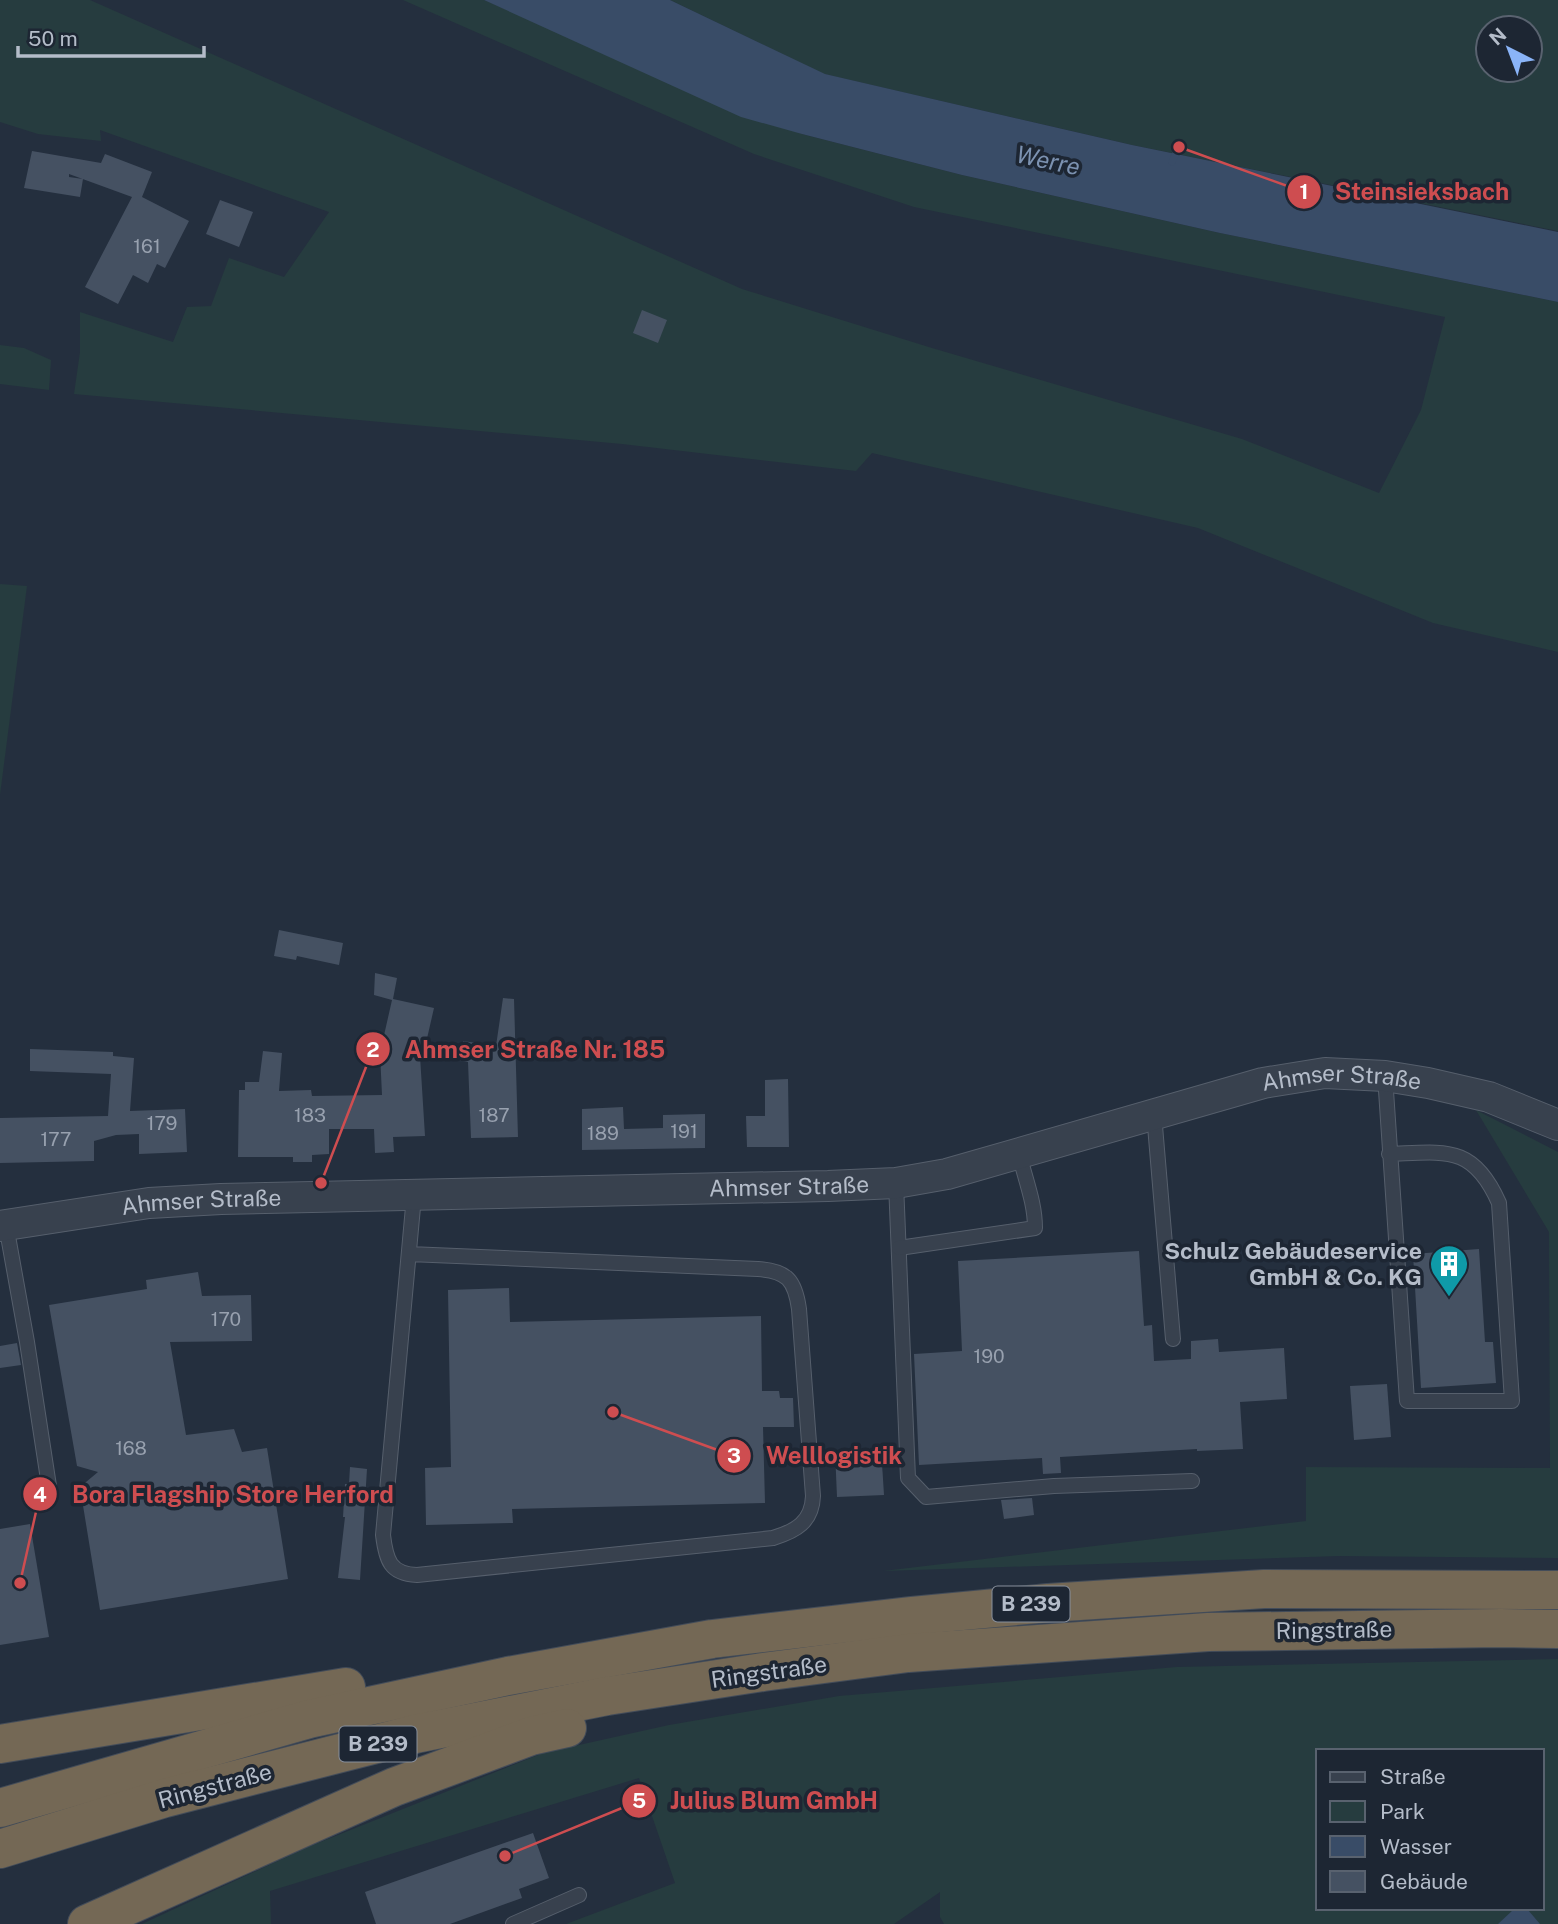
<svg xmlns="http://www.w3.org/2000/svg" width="1558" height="1924" viewBox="0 0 1558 1924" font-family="'Public Sans',sans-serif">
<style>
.green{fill:#263c3f;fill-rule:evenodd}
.water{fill:#394c67}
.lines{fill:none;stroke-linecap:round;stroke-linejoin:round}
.stream{stroke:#394c67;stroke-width:7}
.building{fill:#455162}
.lane-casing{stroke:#565f6c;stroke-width:16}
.street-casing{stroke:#565f6c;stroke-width:32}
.highway-casing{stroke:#434c59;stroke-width:40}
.lane{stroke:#38414e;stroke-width:14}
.street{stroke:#38414e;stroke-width:30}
.highway{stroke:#746855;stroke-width:38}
.labels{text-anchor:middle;stroke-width:7;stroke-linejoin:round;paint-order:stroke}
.number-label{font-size:19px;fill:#98a1af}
.shield{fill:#1d2633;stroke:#878f9c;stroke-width:2}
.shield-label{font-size:21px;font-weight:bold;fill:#b4bcc9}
.street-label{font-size:23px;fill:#b4bcc9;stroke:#1d2633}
.poi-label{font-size:23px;font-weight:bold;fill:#b4bcc9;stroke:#1d2633;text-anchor:end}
.water-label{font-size:24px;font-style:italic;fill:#7c92b1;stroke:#1d2633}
.leader{fill:none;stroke:#ce4d50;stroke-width:2.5}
.callout-dot{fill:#ce4d50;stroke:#1d2633;stroke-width:2.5}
.mark-label{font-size:21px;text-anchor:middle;font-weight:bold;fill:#fff}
.callout-label{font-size:24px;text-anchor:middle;font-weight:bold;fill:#ce4d50;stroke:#1d2633;stroke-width:7;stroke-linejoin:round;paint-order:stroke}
</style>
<rect width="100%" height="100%" fill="#242f3e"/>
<g class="green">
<path d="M0,0h90l652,289 190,59 310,91 137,54 42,-83 24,-93 -531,-110 -160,-53 -351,-154h81l318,134 160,41 258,58 338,69v350l-125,-29 -235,-95 -326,-75 -16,18 -234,-27 -548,-50 6,-42v-40l93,30 14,-35 24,-1 18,-48 55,19 45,-65 -229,-82 1,11 -63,-7 -38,-12z"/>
<path d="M670,0h888v231l-426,-86 -308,-71zM1488,28h42v42h-42z"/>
<path d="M0,345l24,3 27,12 -2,30 -49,-6z"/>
<path d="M0,584l27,2 -27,209z"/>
<path d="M1476,1110l82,42v406l-219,-2 -456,15 423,-50v-54l244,1 -1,-236z"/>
<path d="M1558,1659v265h-614l-4,-7v-25l-46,32h-328l109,-41 -36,-105 -369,113 1,33h-129l166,-77 235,-94 126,-28 170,-29 338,-29zM1318,1751h224v157h-224z"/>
</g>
<g class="water">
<path d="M484,0h186l155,74 307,71 426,87v70l-338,-69 -258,-58 -160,-41 -61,-17z"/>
<path d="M1513,1910h15l12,14h-42z"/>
</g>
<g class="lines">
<path class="stream" d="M1172,162l7,-15"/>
</g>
<g class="building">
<path d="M32,151l69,12 4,-9 47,18 -10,25 47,24 -24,47 -8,-4 -9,19 -15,-8 -15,29 -33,-17 47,-90 -63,-23v3l14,2 -3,18 -56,-9z"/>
<path d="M220,200l33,12 -14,35 -33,-13z"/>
<path d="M642,310l25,10 -9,23 -25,-10z"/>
<path d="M279,930l64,13 -4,22 -42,-9 -1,4 -22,-4z"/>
<path d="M375,973l22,5 -4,21 41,9 -11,48h-3l5,80 -32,1 1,15 -19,1 -1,-24h-45v25l-17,1v7h-19v-5h-55l1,-67h6v-8h14l4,-31 19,2 -3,38 32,-1 1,6 70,-1 -2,-42 12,-53 -18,-5z"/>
<path d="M503,998l11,1 4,138 -47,1 -3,-76 -8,-1 3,-20 33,5z"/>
<path d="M30,1049l83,3v4l21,2 -4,53 55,-2 2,43 -48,2v-20l-23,1 -22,6v20l-94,2v-45l108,-2 3,-42 -81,-3z"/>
<path d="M788,1079l1,68h-42l-1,-31h19v-36z"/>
<path d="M623,1107l1,22 39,-1v-13l42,-1v34l-123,2v-41z"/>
<path d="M1479,1249l6,93h8l3,41 -75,5 -8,-134z"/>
<path d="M1139,1251l5,75 8,-1 2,36 37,-2v-18l27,-2 1,13 65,-4 3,51 -47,3 3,47 -46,2v-2l-137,8 1,16 -18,1 -1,-16 -123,7 -5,-111 48,-3 -4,-90z"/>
<path d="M198,1272l4,24 49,-1 1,46 -82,1 16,93 48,-6 8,23 25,-4 21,131 -188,31 -20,-123 18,-15 -21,-6 -28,-161 98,-16 -1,-9z"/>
<path d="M509,1288l1,34 251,-6 1,75h17l1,7h13l1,29h-31l2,76 -253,6 1,14 -87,2 -1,-57 26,-1 -3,-177z"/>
<path d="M17,1343l4,22 -21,3v-22z"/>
<path d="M1387,1384l4,53 -37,3 -4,-54z"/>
<path d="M881,1448l3,47 -47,2 -2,-46z"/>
<path d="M350,1467l17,2 -7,111 -22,-2 7,-61h-2l2,-33h4z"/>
<path d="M1032,1498l2,17 -30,4 -3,-19z"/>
<path d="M30,1524l19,113 -49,8v-116z"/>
<path d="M533,1833l16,45 -30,11 3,9 -72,26h-74l-11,-32z"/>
</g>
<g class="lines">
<defs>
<g id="lane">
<path d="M1385,1076l22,325h105l-13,-198c-26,-59 -54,-51 -110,-49"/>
<path d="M1154,1114l19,225"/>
<path d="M896,1183l12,295 18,19 128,-11 138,-5"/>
<path d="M6,1225l21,117 22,144"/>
<path d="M899,1248l136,-20c0,-26 -10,-49 -16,-75"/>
<path d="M409,1254l349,15c29,2 37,11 41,40l14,187c-1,26 -17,35 -40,42l-356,37c-27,-1 -31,-15 -34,-40l31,-339"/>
<path d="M513,1924l66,-29"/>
</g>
<g id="street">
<path id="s1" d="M0,1226l149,-23 72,-4 607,-13 68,-3 51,-9 316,-91 62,-10 60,3 43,7 61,14 69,28"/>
</g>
<g id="highway">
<path d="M0,1744l346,-57"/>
<path d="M0,1808l309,-89 199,-43 204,-37 198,-23 138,-13 216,-14 294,1"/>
<path d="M0,1849l165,-51 250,-64 192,-38 156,-24 145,-19 300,-21 293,-4 57,1"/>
<path d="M87,1924l307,-137 137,-51 36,-8"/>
</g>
</defs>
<use href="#lane" class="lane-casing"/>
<use href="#street" class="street-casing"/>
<use href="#highway" class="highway-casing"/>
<use href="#lane" class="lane"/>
<use href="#street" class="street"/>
<use href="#highway" class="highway"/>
</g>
<defs>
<symbol id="building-pin" viewBox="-11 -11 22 30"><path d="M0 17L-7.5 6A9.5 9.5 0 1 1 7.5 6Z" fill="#0f9aa8" stroke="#1d2633"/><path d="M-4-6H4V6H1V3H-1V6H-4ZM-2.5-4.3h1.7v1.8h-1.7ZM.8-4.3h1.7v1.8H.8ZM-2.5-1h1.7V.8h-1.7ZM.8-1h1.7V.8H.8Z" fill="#fff"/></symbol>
</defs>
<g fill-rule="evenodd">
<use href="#building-pin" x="1427" y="1242" width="44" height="60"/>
</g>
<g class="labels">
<g class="number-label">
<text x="147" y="253">161</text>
<text x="310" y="1122">183</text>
<text x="494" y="1122">187</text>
<text x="162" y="1130">179</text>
<text x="684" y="1138">191</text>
<text x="603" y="1140">189</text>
<text x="56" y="1146">177</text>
<text x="226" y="1326">170</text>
<text x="989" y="1363">190</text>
<text x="131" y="1455">168</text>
</g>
<g class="shield">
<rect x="992.5" y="1586.5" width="77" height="35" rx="5"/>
<rect x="339.5" y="1726.5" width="77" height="35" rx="5"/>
</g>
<g class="shield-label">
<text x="1031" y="1611">B 239</text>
<text x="378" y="1751">B 239</text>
</g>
<g class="street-label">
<text dy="8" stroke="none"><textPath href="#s1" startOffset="1358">Ahmser Straße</textPath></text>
<text dy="8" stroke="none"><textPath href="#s1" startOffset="791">Ahmser Straße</textPath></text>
<text dy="8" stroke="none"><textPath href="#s1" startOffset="203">Ahmser Straße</textPath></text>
<text transform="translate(1334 1630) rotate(-1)" y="8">Ringstraße</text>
<text transform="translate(769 1672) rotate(-8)" y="8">Ringstraße</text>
<text transform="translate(215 1786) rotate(-15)" y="8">Ringstraße</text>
</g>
<g class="poi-label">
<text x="1422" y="1259">Schulz Gebäudeservice<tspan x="1422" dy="26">GmbH &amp; Co. KG</tspan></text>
</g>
<g class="water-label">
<text transform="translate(1048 161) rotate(12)" y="8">Werre</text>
</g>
</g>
<path class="leader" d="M1179 147L1304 192M321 1183L373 1049M613 1412L734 1456M20 1583L40 1494M505 1856L639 1801"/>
<g class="callout-dot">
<circle cx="1179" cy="147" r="7"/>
<circle cx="321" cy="1183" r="7"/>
<circle cx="613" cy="1412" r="7"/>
<circle cx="20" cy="1583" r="7"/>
<circle cx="505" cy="1856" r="7"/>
<circle cx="1304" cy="192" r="18"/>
<circle cx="373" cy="1049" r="18"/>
<circle cx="734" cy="1456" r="18"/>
<circle cx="40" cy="1494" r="18"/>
<circle cx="639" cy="1801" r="18"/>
</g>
<g class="mark-label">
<text x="1304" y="199">1</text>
<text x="373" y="1057">2</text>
<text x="734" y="1463">3</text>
<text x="40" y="1502">4</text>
<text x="639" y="1808">5</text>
</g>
<g class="callout-label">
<text x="1422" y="200">Steinsieksbach</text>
<text x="535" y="1058">Ahmser Straße Nr. 185</text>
<text x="834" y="1464">Welllogistik</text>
<text x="233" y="1503">Bora Flagship Store Herford</text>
<text x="774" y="1809">Julius Blum GmbH</text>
</g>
<rect x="1316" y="1749" width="228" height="161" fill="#1d2633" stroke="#59626f" stroke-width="2"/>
<rect x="1330" y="1772" width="35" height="10" fill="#38414e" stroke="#59626f" stroke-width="2"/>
<text x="1380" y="1784" font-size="21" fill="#b4bcc9">Straße</text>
<rect x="1330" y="1801" width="35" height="21" fill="#263c3f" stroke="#59626f" stroke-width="2"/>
<text x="1380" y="1819" font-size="21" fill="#b4bcc9">Park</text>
<rect x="1330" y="1836" width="35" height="21" fill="#394c67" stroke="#59626f" stroke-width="2"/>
<text x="1380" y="1854" font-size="21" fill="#b4bcc9">Wasser</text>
<rect x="1330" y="1871" width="35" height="21" fill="#455162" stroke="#59626f" stroke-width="2"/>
<text x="1380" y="1889" font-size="21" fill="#b4bcc9">Gebäude</text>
<g transform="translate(1509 49) rotate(318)"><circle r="33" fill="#1d2633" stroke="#59626f" stroke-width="2"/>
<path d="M0-5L12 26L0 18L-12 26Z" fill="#8ab4f8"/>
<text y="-10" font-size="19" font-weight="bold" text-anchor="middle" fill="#b4bcc9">N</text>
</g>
<path d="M18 46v10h186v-10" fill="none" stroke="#b4bcc9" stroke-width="3.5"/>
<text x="28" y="46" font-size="21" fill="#b4bcc9" stroke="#1d2633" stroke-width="5" paint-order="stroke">50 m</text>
</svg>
